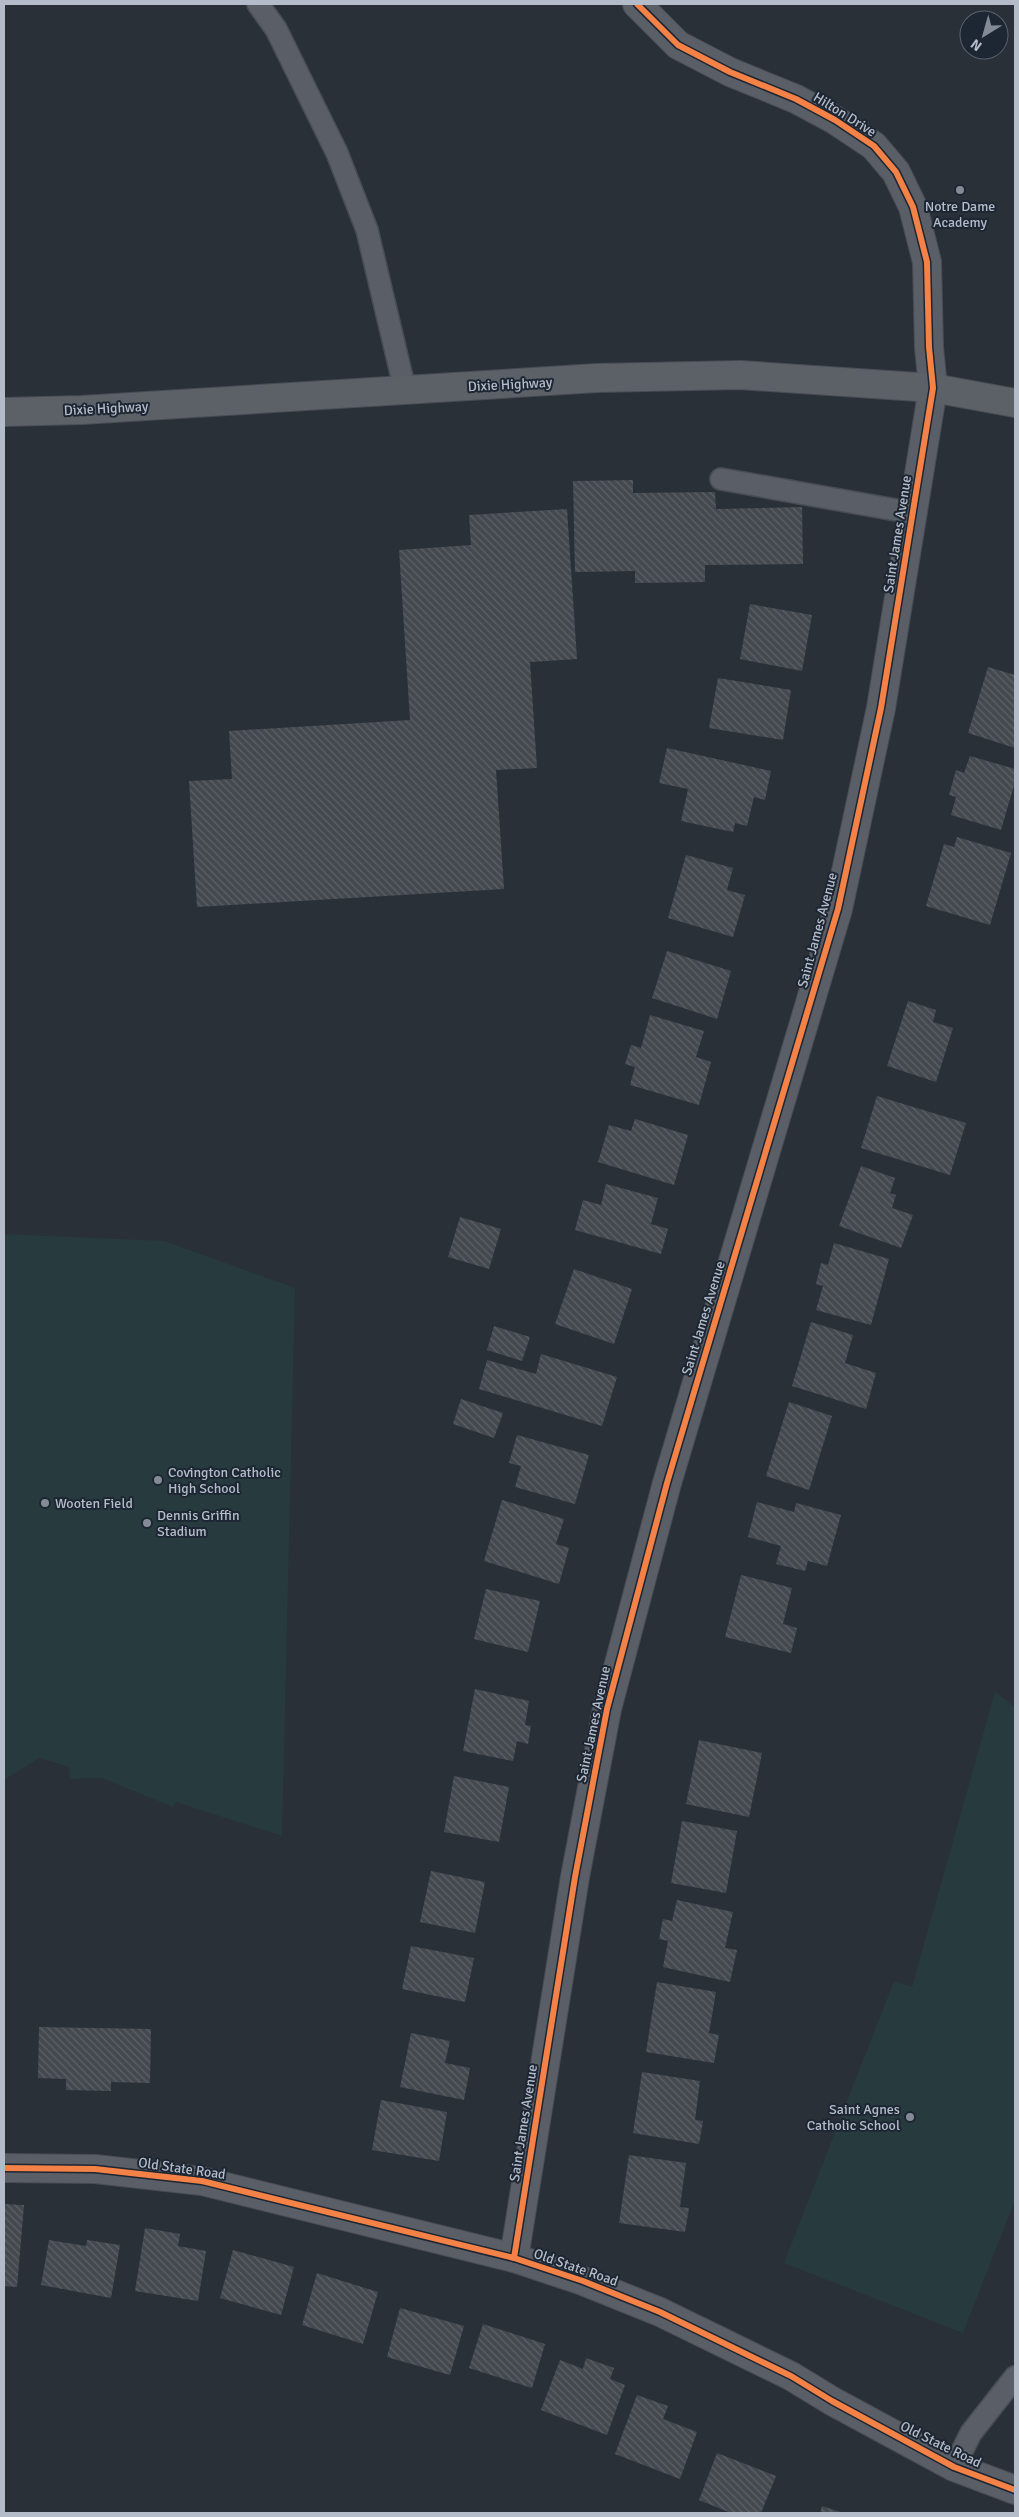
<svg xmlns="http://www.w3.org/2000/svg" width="1019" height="2517" viewBox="0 0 1019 2517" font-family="Signika,sans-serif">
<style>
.park{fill:#273a3e}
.building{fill:url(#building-back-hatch)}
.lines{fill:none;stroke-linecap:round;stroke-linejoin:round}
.service-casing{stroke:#484c53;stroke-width:24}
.minor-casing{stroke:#484c53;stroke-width:30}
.primary-casing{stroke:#484c55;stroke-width:30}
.service{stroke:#5a5e66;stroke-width:21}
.minor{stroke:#5a5e66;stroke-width:28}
.primary{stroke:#5c6168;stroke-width:28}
.cycleway-casing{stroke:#1d2633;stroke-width:9}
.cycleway{stroke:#f48246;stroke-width:6}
.poi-dot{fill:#848b96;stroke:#1d2633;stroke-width:2}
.labels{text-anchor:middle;stroke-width:4;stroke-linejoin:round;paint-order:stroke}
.street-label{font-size:14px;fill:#b4bcc9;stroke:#1d2633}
.poi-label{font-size:14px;fill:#b4bcc9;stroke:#1d2633;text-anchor:start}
</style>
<defs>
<pattern id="building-back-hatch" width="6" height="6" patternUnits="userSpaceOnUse" patternTransform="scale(1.25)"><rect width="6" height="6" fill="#444950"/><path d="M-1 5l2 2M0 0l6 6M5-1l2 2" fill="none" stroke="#5d6168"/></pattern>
</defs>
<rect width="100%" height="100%" fill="#2a3038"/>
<g class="park">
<path d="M4,1234l160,7 131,47 -13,548 -106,-34 -3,5 -71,-29 -32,1 -1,-12 -30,-9 -35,22z"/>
<path d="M995,1692l20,15v493l-52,133 -179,-70 110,-282 18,6z"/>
</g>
<g class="building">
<path d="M633,480v13l82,-1 1,17 86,-2 1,57 -98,1v17l-70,1v-12l-60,1 -2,-91z"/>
<path d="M567,509l10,150 -47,3 7,106 -41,2 8,119 -307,18 -8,-126 43,-2 -3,-48 181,-11 -11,-170 72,-5 -2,-30z"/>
<path d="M750,604l62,11 -10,56 -62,-12z"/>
<path d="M988,667l27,8v73l-47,-15z"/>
<path d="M718,678l73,12 -8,50 -74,-12z"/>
<path d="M667,748l104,23 -6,29 -11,-3 -7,29 -12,-3 -2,9 -52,-11 7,-32 -29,-6z"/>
<path d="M970,756l45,13v13l-14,48 -50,-15 5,-18 -7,-2 7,-25 8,3z"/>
<path d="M957,837l54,16 -21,72 -64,-19 18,-62 10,3z"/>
<path d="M686,855l47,13 -6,22 18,5 -12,42 -65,-19z"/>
<path d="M667,951l64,20 -14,48 -65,-21z"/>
<path d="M908,1001l28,9 -3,12 20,6 -17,54 -49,-16z"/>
<path d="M650,1015l54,16 -8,26 15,5 -12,43 -69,-20 5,-18 -10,-3 6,-19 10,3z"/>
<path d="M877,1096l89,27 -16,52 -89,-27z"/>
<path d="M635,1119l53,16 -14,50 -76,-23 11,-37 22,6z"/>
<path d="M861,1166l34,12 -5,15 6,2 -4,13 21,7 -12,33 -62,-22z"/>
<path d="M606,1184l52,14 -7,26 17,5 -7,25 -86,-24 8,-30 18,5z"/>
<path d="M460,1217l41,12 -12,40 -41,-12z"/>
<path d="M834,1243l55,16 -18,66 -55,-15 7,-24 -7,-2 5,-21 7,2z"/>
<path d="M574,1269l58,20 -18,55 -59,-20z"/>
<path d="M811,1322l42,13 -8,28 31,10 -10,36 -74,-23z"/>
<path d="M494,1326l36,11 -8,24 -35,-11z"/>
<path d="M541,1354l76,23 -15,49 -123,-37 8,-29 49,14z"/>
<path d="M461,1399l42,14 -9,25 -41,-14z"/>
<path d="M789,1402l43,14 -23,74 -43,-14z"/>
<path d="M517,1435l72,20 -14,49 -60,-17 6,-21 -12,-3z"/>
<path d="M502,1500l62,19 -8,25 13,4 -10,36 -75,-23z"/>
<path d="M757,1502l37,10 2,-9 45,12 -14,51 -19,-5 -3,10 -29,-7 5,-18 -33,-9z"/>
<path d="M741,1575l51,13 -9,36 14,4 -6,25 -66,-16z"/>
<path d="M486,1589l54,12 -12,51 -54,-13z"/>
<path d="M475,1689l54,12 -4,24 6,1 -3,18 -11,-3 -4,20 -50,-10z"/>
<path d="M699,1740l63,13 -13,64 -63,-13z"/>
<path d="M454,1776l55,11 -10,55 -55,-10z"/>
<path d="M682,1821l55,10 -11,62 -55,-10z"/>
<path d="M431,1871l54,11 -10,51 -55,-11z"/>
<path d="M677,1900l56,12 -8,36 12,2 -7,32 -67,-15 5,-26 -9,-2 4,-20 9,2z"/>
<path d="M411,1946l63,12 -9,44 -63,-13z"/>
<path d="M657,1982l59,10 -7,41 10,2 -5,28 -68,-11z"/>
<path d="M39,2027l112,2 -1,54 -39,-1v9l-45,-1v-11l-28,-1z"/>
<path d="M411,2033l39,8 -5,22 25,5 -6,32 -64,-13z"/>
<path d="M642,2072l58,9 -5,39 8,1 -4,23 -66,-11z"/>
<path d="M381,2100l66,12 -8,49 -67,-11z"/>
<path d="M629,2155l57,8 -6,44 9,1 -4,24 -66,-9z"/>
<path d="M4,2204l20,1 -7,82 -13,-1z"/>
<path d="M145,2228l35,6 -2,12 28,5 -8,50 -63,-10z"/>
<path d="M49,2240l37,6 1,-6 33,5 -9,53 -70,-13z"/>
<path d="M233,2250l61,17 -13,48 -61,-17z"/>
<path d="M317,2273l61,19 -15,52 -61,-19z"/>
<path d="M400,2308l64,18 -14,49 -63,-18z"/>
<path d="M483,2324l62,20 -13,44 -63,-20z"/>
<path d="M586,2358l28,10 -4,11 15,6 -18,50 -66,-25 19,-50 23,9z"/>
<path d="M637,2395l31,11 -5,13 34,13 -17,47 -65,-25z"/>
<path d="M717,2453l59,23 -15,37h-30l-32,-13z"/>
<path d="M822,2506l21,7h-23z"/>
</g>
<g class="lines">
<defs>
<g id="service">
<path d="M258,4l18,25 61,124 30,77 38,160"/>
<path d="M721,479l192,34"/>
<path d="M954,2467l17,-34 44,-56"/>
</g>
<g id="minor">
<path d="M4,2168l91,1 107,12 312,77 69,23 77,31 131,64 41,25 122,66 61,23"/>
<path d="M514,2258l61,-381 32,-168 60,-226 171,-574 43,-201 52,-320 -4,-41 -2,-85 -14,-55 -17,-35 -22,-26 -39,-26 -39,-21 -66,-27 -52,-27 -41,-41"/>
</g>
<path id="primary" d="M4,412l78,-2 515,-32 143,-3 193,13 82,15"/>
</defs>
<use href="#service" class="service-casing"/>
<use href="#minor" class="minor-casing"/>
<use href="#primary" class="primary-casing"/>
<use href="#service" class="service"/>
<use href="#minor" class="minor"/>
<use href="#primary" class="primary"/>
<defs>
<g id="cycleway">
<path d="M4,2168l91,1 107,12 312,77 69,23 77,31 131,64 41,25 122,66 61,23"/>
<path d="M514,2258l61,-381 32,-168 60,-226 171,-574 43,-201 52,-320 -4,-41 -2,-85 -14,-55 -17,-35 -22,-26 -39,-26 -39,-21 -66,-27 -52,-27 -41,-41"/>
</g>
</defs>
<use href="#cycleway" class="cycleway-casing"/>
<use href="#cycleway" class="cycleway"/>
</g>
<g class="poi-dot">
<circle cx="960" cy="190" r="5"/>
<circle cx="158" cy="1480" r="5"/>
<circle cx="45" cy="1503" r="5"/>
<circle cx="147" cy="1523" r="5"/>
<circle cx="910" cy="2117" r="5"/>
</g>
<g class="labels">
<g class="street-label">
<text transform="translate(845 114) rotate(32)" y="5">Hilton Drive</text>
<text transform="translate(510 384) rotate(-3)" y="5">Dixie Highway</text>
<text transform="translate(106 408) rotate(-3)" y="5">Dixie Highway</text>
<text transform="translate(897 534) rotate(-81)" y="5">Saint James Avenue</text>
<text transform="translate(817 930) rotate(-75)" y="5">Saint James Avenue</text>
<text transform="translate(703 1318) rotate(-73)" y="5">Saint James Avenue</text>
<text transform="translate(593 1724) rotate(-78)" y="5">Saint James Avenue</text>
<text transform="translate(523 2123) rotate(-81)" y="5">Saint James Avenue</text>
<text transform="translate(182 2168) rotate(8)" y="5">Old State Road</text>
<text transform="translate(576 2267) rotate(19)" y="5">Old State Road</text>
<text transform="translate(941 2444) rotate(26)" y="5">Old State Road</text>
</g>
<g class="poi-label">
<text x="960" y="211" text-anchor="middle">Notre Dame<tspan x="960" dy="16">Academy</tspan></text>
<text x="168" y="1477">Covington Catholic<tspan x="168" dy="16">High School</tspan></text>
<text x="55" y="1508">Wooten Field</text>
<text x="157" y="1520">Dennis Griffin<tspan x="157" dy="16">Stadium</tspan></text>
<text x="900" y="2114" text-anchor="end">Saint Agnes<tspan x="900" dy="16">Catholic School</tspan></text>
</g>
</g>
<rect width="1019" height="2517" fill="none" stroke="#b4bcc9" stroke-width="10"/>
<g transform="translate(984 35) rotate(217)"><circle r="24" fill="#1d2633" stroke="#59626f"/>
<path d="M0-4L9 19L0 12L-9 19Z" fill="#848b96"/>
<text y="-8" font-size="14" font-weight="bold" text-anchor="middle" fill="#b4bcc9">N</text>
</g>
</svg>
